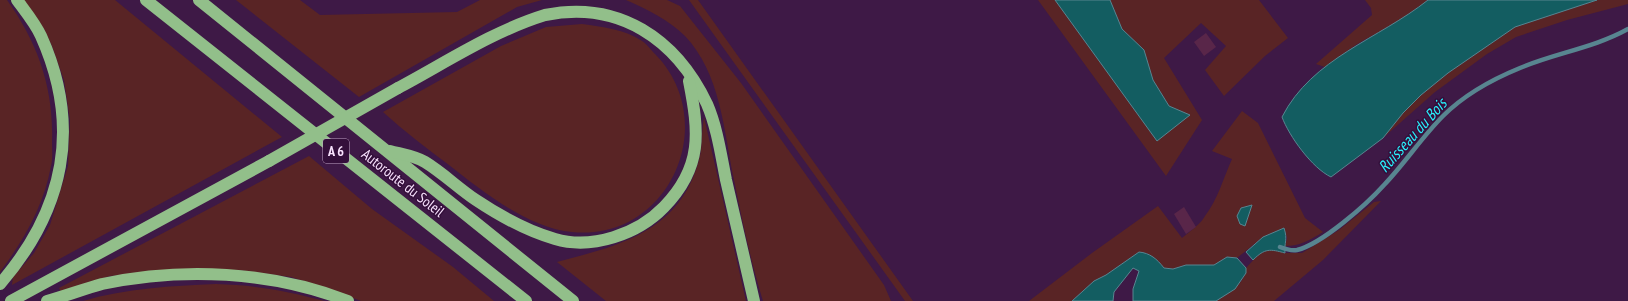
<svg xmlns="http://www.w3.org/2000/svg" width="1628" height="301" viewBox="0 0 1628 301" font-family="'PT Sans Narrow',sans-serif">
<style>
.green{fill:#592425}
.water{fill:#135d61;stroke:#588590}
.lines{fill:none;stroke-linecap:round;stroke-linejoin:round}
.stream{stroke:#588590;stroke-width:4.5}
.building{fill:#592649}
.highway{stroke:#92bf8a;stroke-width:12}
.highway-bridge{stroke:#92bf8a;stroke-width:12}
.labels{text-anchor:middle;stroke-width:3;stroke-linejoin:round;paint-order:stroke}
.shield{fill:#340f3b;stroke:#bea3c4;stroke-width:1}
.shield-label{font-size:14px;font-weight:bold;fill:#f9e2fe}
.street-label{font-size:15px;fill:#f9e2fe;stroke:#340f3b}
.water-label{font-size:16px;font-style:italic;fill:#28f2fd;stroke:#340f3b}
</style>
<rect width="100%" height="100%" fill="#3e1946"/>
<g class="green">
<path d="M0,0h7c31,43 47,89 45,142 0,8 1,16 -1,24 -7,39 -27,74 -51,106z"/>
<path d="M23,0h92l167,137 -270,148 1,-8 21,-24 16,-28 18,-59 2,-46 -6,-40 -12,-34 -8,-17z"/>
<path d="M236,0h64l20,15 137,-3 23,-12h62l-25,7 -158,90z"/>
<path d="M626,0h41l13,6 61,77 143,202 7,16h-128c-12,-39 -21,-81 -29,-121 -10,-48 -13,-106 -49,-144 -16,-16 -38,-27 -59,-36z"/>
<path d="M689,0h9l215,301h-8z"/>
<path d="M1038,0h17l102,141 13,-12 -1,-23 -16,-26 -9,-30 -22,-21 -12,-29h149l29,38 -23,18 -41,40 -19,-26 21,-24 -25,-23 -37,35 38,62 -36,56z"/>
<path d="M1365,0h63c-19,15 -39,27 -60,38 -15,7 -29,20 -43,29l-9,-3 56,-49 -1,-7z"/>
<path d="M1597,0h31v4l-61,16 -51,17 -29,17 -52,38 -52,46 20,-25 18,-18 27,-22 67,-46z"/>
<path d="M582,24c20,3 43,5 60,17 5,3 9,9 13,13 67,68 14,188 -83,178 -44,-4 -90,-41 -123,-67 -23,-17 -45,-34 -66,-53l118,-66 45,-19z"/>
<path d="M1242,111l16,12 47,95 18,14c-13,8 -23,14 -38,14l2,-8 -3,-10 -21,9 -26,21 -10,-1 -13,8h-28l-13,4 -9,-1 -6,-7 -12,-8 -7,-1 -33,23 -12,6 -22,20h-43l63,-48 66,-47 24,32c8,-7 18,-13 23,-22 13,-17 18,-37 27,-57l-20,-8z"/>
<path d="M704,117l42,184h-140l-49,-39c53,-14 111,-27 135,-82 4,-9 8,-21 9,-30 1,-11 1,-22 3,-33z"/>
<path d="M309,156l63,53 81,58 41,34h-133l-32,-12 -38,-12 -53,-7 -74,1 -54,5 -49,16 -2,-4z"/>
<path d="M1381,201l-58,59 -49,41h-58c12,-8 30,-18 30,-33l13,-14 11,-5 15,4h17l37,-23 35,-28z"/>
<path d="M216,284c40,1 70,7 109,17h-242c44,-13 88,-15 133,-17z"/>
</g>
<g class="water">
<path d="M1055,0h55l12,29 22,21 9,30 16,26 21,9 -33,26z"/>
<path d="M1428,0h169l-82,27 -67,46 -27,22 -18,18 -20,25 -52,39c-19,-9 -42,-41 -49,-60 30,-59 97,-78 146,-117z"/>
<path d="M1252,205l-7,21 -5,-2 -3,-8 4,-8z"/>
<path d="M1284,228c4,12 0,14 1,25 -15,-4 -20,-5 -32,7l-7,-8 17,-15z"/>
<path d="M1139,252c11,1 18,7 25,16l9,1 13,-4h28l13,-8 10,1 9,10v5l-11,16 -19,12h-83v-12l6,-18 -6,-3 -19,24 -1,9h-41l22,-20 12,-6z"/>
</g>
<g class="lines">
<path class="stream" d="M1280,247c5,2 12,4 17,3 25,-6 70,-46 87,-65 21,-22 38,-48 59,-69 21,-21 50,-37 77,-48 35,-15 74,-20 108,-39"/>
</g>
<g class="building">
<path d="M1206,33l10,14 -12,9 -10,-14z"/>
<path d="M1184,207l12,20 -10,7 -12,-20z"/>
</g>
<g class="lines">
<g class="highway">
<path d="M146,0l380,301"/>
<path d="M199,0l374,301"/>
<path d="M398,88c47,-25 95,-57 147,-73 74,-15 131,24 162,89 10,23 14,51 19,76 9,40 19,81 28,121"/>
<path d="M390,151c11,3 25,5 35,11 18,11 33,26 51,38 24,16 51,31 79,39 37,11 83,-5 109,-32 39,-40 35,-75 25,-126"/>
<path d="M0,284c64,-74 82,-157 41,-248 -6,-13 -16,-25 -24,-36"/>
<path d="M11,301l258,-140"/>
<path d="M47,301c18,-5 37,-12 55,-17 80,-17 170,-13 246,17"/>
</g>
<path class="highway-bridge" d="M269,161l129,-73"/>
</g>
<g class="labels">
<rect class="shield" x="323" y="139" width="26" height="24" rx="3"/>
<g class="shield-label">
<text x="336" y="156">A 6</text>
</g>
<g class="street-label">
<text transform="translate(403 183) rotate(38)" y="5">Autoroute du Soleil</text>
</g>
<g class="water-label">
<text transform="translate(1412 135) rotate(-48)" y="6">Ruisseau du Bois</text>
</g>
</g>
</svg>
